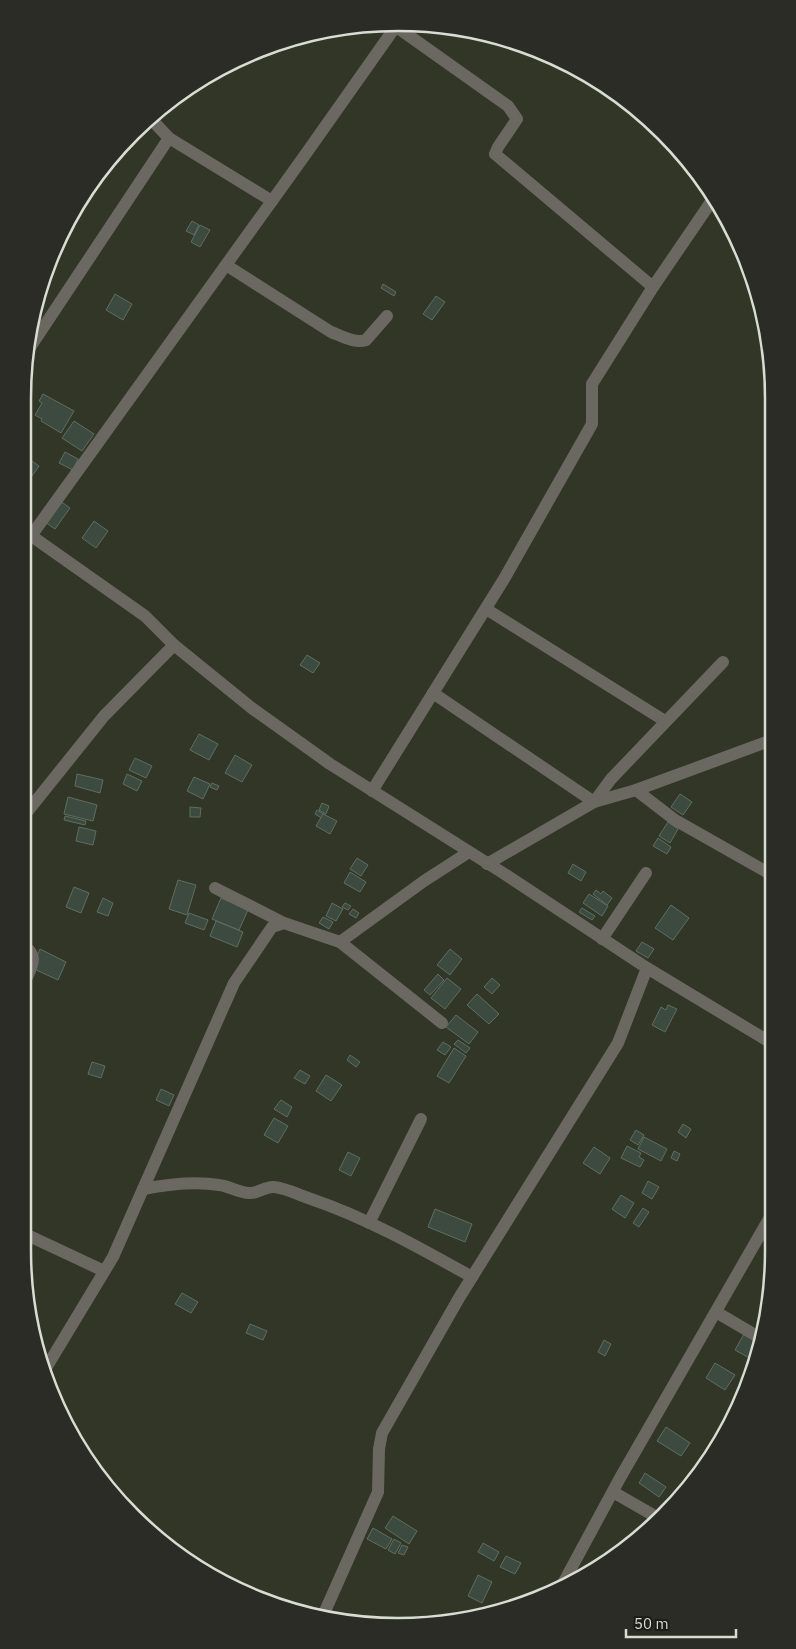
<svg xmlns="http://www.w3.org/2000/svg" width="796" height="1649" viewBox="0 0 796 1649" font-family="'IBM Plex Sans',sans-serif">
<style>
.building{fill:#3c4a3f;stroke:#5e6e62}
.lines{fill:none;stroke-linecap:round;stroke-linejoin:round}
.minor{stroke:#6b6861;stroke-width:12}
.rim{fill:none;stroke:#d9dcd2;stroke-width:2.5}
</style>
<rect width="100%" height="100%" fill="#323627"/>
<g class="building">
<path d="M192,221l7,4 -5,10 -8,-4z"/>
<path d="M200,225l10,5 -10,17 -9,-5z"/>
<path d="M383,284l13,8 -2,4 -13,-8z"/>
<path d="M115,294l17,10 -9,16 -17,-10z"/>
<path d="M436,296l9,6 -13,18 -9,-6z"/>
<path d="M43,394l31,17 -13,22 -20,-12 1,-2 -7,-4 7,-12 -3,-2z"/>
<path d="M74,421l20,13 -12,17 -20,-13z"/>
<path d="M65,452l13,7 -5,11 -14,-7z"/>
<path d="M23,455l16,11 -12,17 -4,-2z"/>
<path d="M60,501l10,7 -15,21 -10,-7z"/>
<path d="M94,521l14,10 -12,17 -14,-10z"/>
<path d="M307,655l13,8 -7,10 -13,-8z"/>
<path d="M199,734l19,10 -9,16 -19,-10z"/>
<path d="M235,755l17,10 -10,17 -17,-9z"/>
<path d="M135,758l17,8 -6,12 -17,-8z"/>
<path d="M77,774l26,6 -3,13 -25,-7z"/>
<path d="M127,774l15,7 -5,10 -14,-7z"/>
<path d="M194,777l16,7 -7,15 -16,-8z"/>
<path d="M212,783l7,3 -2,4 -7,-3z"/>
<path d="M680,794l12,8 -9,13 -12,-8z"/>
<path d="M68,797l29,8 -4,16 -29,-7z"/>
<path d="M322,803l7,3 -3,8 -7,-4z"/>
<path d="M190,807l11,1 -1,9h-10z"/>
<path d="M317,810l8,5 -2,4 -8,-5z"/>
<path d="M323,814l14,7 -7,13 -14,-8z"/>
<path d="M65,816l21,5 -1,4 -21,-5z"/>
<path d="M668,822l10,7 -8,14 -11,-7z"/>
<path d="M79,827l17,4 -3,14 -17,-4z"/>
<path d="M658,838l13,9 -4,7 -14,-8z"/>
<path d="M357,858l11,7 -7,11 -11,-7z"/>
<path d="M573,864l13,8 -5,9 -13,-8z"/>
<path d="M350,872l16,10 -6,10 -16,-9z"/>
<path d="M178,880l18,5 -9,30 -18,-6z"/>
<path d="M74,887l15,6 -8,20 -15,-6z"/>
<path d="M596,890l5,4 2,-3 9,7 -5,7 -14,-11z"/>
<path d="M589,894l19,12 -6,10 -19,-13z"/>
<path d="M103,898l10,5 -5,13 -11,-4z"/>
<path d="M221,898l27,12 -9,20 -27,-11z"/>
<path d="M332,903l11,6 -7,12 -10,-5z"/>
<path d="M345,903l6,3 -3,4 -6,-3z"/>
<path d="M671,905l18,13 -16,22 -18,-12z"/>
<path d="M582,908l13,8 -3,4 -13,-8z"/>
<path d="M353,909l6,4 -3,5 -7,-4z"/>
<path d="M189,913l19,7 -4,10 -19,-7z"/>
<path d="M323,917l10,5 -4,7 -10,-6z"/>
<path d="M216,921l27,11 -6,15 -27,-11z"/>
<path d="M642,942l12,7 -6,9 -12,-7z"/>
<path d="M40,949l26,13 -8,18 -26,-12z"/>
<path d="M450,949l12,10 -12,16 -13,-10z"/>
<path d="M438,974l6,6 -14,15 -6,-5z"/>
<path d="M447,978l14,11 -16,20 -14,-11z"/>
<path d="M492,978l8,7 -8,9 -8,-7z"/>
<path d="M477,994l22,20 -10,10 -22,-19z"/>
<path d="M668,1005l9,4 -12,23 -13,-7 9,-18 5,3z"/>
<path d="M456,1015l22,17 -9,12 -23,-17z"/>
<path d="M458,1040l12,8 -4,5 -12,-9z"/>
<path d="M443,1042l8,5 -6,8 -8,-5z"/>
<path d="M454,1048l12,8 -17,27 -12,-7z"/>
<path d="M350,1055l10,7 -4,5 -9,-7z"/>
<path d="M92,1062l13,4 -4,12 -13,-4z"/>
<path d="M300,1070l10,6 -5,8 -11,-6z"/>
<path d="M326,1075l16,10 -11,16 -15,-10z"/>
<path d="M161,1089l13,6 -5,11 -13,-6z"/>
<path d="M281,1100l11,7 -5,10 -13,-8z"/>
<path d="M274,1118l14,8 -10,17 -14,-8z"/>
<path d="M683,1124l8,5 -5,9 -8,-6z"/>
<path d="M636,1130l8,5 -6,10 -8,-5z"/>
<path d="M644,1137l23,12 -6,12 -23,-12z"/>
<path d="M627,1146l14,7 -2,4 5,3 -4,7 -19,-9z"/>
<path d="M594,1147l16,11 -10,16 -17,-11z"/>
<path d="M674,1151l6,3 -3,7 -6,-3z"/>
<path d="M348,1152l12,6 -9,18 -12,-6z"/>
<path d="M648,1181l11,6 -7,12 -10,-6z"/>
<path d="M621,1195l13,8 -9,15 -13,-9z"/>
<path d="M643,1208l6,4 -10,15 -6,-4z"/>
<path d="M435,1209l37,15 -7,18 -37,-15z"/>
<path d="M182,1293l16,9 -7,11 -16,-9z"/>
<path d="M250,1324l17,7 -4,9 -17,-7z"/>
<path d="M744,1334l17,9 -6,18 -20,-11z"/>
<path d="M604,1340l7,4 -6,12 -7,-4z"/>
<path d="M751,1359l4,3 -3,9 -6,-3z"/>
<path d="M715,1363l20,12 -10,15 -19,-12z"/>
<path d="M666,1427l24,16 -9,13 -24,-15z"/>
<path d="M645,1473l21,14 -7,10 -20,-14z"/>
<path d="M393,1516l24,15 -8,13 -24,-16z"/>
<path d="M373,1528l19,11 -6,10 -19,-10z"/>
<path d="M394,1539l7,4 -6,11 -7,-4z"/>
<path d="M483,1543l16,9 -5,9 -16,-9z"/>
<path d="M402,1545l6,2 -4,8 -6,-2z"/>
<path d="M506,1556l15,7 -6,11 -15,-7z"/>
<path d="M478,1575l14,7 -10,21 -14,-7z"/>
</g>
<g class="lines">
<g class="minor">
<path d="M391,23l117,83 9,13 -19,28 -3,7 158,133"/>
<path d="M169,138l103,63"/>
<path d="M226,265l105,67c11,4 24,12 35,8l21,-24"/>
<path d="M27,352l142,-214 -19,-20"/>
<path d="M23,530l122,86 29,29 79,64 77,55 173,109 144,95 126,76"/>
<path d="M31,536l274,-381 91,-129"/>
<path d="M486,609l179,112"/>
<path d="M433,693l161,109 42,-12 136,-50"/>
<path d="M636,790l39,30 97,55"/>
<path d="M372,791l132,-212 88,-155v-40l61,-97 60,-88"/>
<path d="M23,817l81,-101 70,-71"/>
<path d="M487,864l107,-62 17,-23 112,-117"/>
<path d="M215,888l69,35"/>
<path d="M602,939l44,-66"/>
<path d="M340,942l84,-61 45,-29"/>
<path d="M23,985c7,-14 18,-30 0,-39"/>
<path d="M143,1189c26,-5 51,-8 76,-4 10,1 20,8 30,8 9,1 16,-7 25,-6 12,1 25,8 37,12 56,19 109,49 161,78"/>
<path d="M369,1223l52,-104"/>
<path d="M23,1233l81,38"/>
<path d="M716,1312l46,27"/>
<path d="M43,1373l70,-116 121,-274 38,-56 12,-4 56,19 102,81"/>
<path d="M613,1492l47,27"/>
<path d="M560,1589l60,-111 153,-266"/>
<path d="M322,1618l56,-126 1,-43 3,-16 77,-135 159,-255 29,-75"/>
</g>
</g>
<path d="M0 0H796V1649H0ZM398 31H398A367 367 0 0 1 765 398V1251A367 367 0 0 1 398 1618H398A367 367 0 0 1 31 1251V398A367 367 0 0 1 398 31Z" fill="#2a2c25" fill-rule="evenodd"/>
<path class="rim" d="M398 31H398A367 367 0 0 1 765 398V1251A367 367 0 0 1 398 1618H398A367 367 0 0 1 31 1251V398A367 367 0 0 1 398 31Z"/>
<path d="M626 1629v8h110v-8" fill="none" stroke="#d9dcd2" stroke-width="2.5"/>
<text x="634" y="1629" font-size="15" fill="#d9dcd2" stroke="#1b1d16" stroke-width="4" paint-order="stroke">50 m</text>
</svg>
